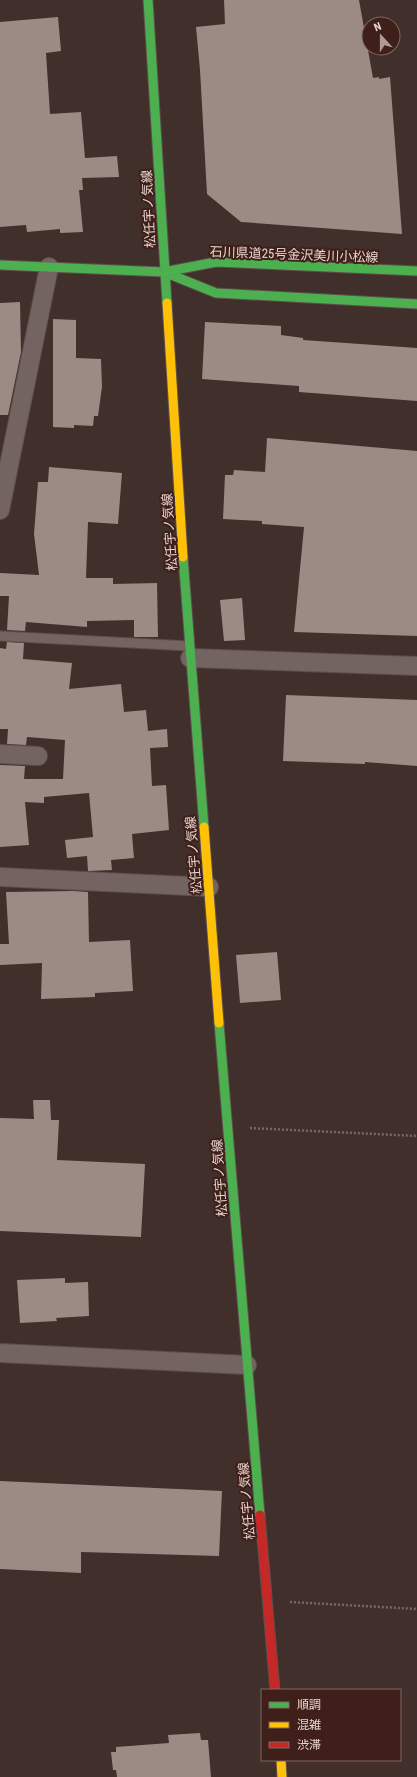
<svg xmlns="http://www.w3.org/2000/svg" width="417" height="1777" viewBox="0 0 417 1777" font-family="'Roboto Condensed','Noto Sans JP',sans-serif">
<style>
.building{fill:#9c8a85}
.lines{fill:none;stroke-linecap:round;stroke-linejoin:round}
.lane-casing{stroke:#5e4e4a;stroke-width:11}
.street-casing{stroke:#5e4e4a;stroke-width:20}
.fast-casing{stroke:#5e4e4a;stroke-width:11}
.slow-casing{stroke:#5e4e4a;stroke-width:11}
.jam-casing{stroke:#5e4e4a;stroke-width:11}
.path{stroke:#756865;stroke-width:2.5;stroke-dasharray:2 2;stroke-linecap:butt}
.lane{stroke:#736461;stroke-width:9}
.street{stroke:#736461;stroke-width:18}
.fast{stroke:#4caf50;stroke-width:9}
.slow{stroke:#ffc107;stroke-width:9}
.jam{stroke:#c62828;stroke-width:9}
.labels{text-anchor:middle;stroke-width:4;stroke-linejoin:round;paint-order:stroke}
.street-label{font-size:13px;fill:#e9d4cf;stroke:#3e1f19}
</style>
<rect width="100%" height="100%" fill="#412f2b"/>
<g class="building">
<path d="M224,0h135l14,78 6,-1v2l11,-2 12,157 -161,-12 -34,-28 -7,-124 -4,-43 29,-3z"/>
<path d="M58,17l3,34 -15,2 4,61 31,-2 4,46 32,-2 2,21 -37,1 1,12h-4l4,42 -23,1v-4l-33,3 -1,-7 -26,2v-205z"/>
<path d="M20,302l1,50 -13,63h-8v-112z"/>
<path d="M53,319l23,1v38l25,1 1,28 -4,29h-4l-1,10 -19,-1v3l-21,-1z"/>
<path d="M205,322l76,4v9l22,3v2l114,8v53l-118,-9v-6l-97,-7z"/>
<path d="M267,438l150,13v185l-123,-4 10,-105 -42,-3v-3l-39,-2 2,-44h8l1,-5 31,2z"/>
<path d="M49,467l73,6 -4,51 -30,-2 -2,56h27v6l44,-1 1,54h-24v-17l-47,1v6l-61,-5 -1,9 -18,-1 2,-34h-9v-23l39,2 -5,-41 4,-52h10z"/>
<path d="M242,598l3,42 -21,1 -4,-41z"/>
<path d="M7,642l17,1 -1,16 49,4 -3,26 52,-5 3,28 22,-2 2,21 19,-2 1,18 -18,1 2,38 14,-1 3,45 -37,4 2,24 -23,2 1,10 -24,1 -1,-15 -20,2 -2,-18 28,-3 -4,-44 -45,4v6l-19,-1 4,43 -29,2v-82l25,1 -1,13h39l2,-39 -38,-3 -1,8 -19,-1 1,-15h-8v-81l6,1z"/>
<path d="M286,695l131,5v66l-52,-4v2l-82,-3z"/>
<path d="M73,891l15,1 1,50 41,-2 3,51 -38,2v4l-54,2 1,-36 -42,2v-21h9l-3,-52z"/>
<path d="M277,952l4,48 -41,3 -4,-48z"/>
<path d="M33,1100h17l1,20h8l-2,40 88,4 -4,73 -141,-6v-113l34,1z"/>
<path d="M65,1278v5l23,-1 1,34 -33,2 1,3 -37,2 -3,-43z"/>
<path d="M0,1481l222,10 -3,65 -138,-4v21l-81,-4z"/>
<path d="M200,1733l1,7h7l3,37h-94l-1,-7h-3l-2,-18h5v-5l53,-4 -1,-8z"/>
</g>
<g class="lines">
<defs>
<path id="lane" d="M0,636l189,10"/>
<g id="street">
<path d="M0,510l49,-243"/>
<path d="M190,658l227,8"/>
<path d="M0,754l38,2"/>
<path d="M0,877l209,10"/>
<path d="M0,1353l247,12"/>
</g>
<g id="fast">
<path d="M148,0l19,303"/>
<path d="M0,265l164,7"/>
<path d="M164,272l52,21 201,11"/>
<path d="M164,272l52,-10 201,9"/>
<path d="M183,557l21,270"/>
<path d="M219,1023l41,492"/>
</g>
<g id="slow">
<path d="M167,303l16,254"/>
<path d="M204,827l15,196"/>
<path d="M281,1760l1,17"/>
</g>
<path id="jam" d="M260,1515l15,175"/>
</defs>
<use href="#lane" class="lane-casing"/>
<use href="#street" class="street-casing"/>
<use href="#fast" class="fast-casing"/>
<use href="#slow" class="slow-casing"/>
<use href="#jam" class="jam-casing"/>
<g class="path">
<path d="M250,1128l167,8"/>
<path d="M290,1602l127,7"/>
</g>
<use href="#lane" class="lane"/>
<use href="#street" class="street"/>
<use href="#fast" class="fast"/>
<use href="#slow" class="slow"/>
<use href="#jam" class="jam"/>
</g>
<g class="labels">
<g class="street-label">
<text transform="translate(148 209) rotate(-93)" y="5">松任宇ノ気線</text>
<text transform="translate(294 254) rotate(2)" y="5">石川県道25号金沢美川小松線</text>
<text transform="translate(169 532) rotate(-94)" y="5">松任宇ノ気線</text>
<text transform="translate(193 855) rotate(-95)" y="5">松任宇ノ気線</text>
<text transform="translate(219 1178) rotate(-94)" y="5">松任宇ノ気線</text>
<text transform="translate(246 1501) rotate(-95)" y="5">松任宇ノ気線</text>
</g>
</g>
<rect x="261" y="1689" width="140" height="72" fill="#3e1f19" stroke="#826762"/>
<rect x="269" y="1702" width="20" height="6" fill="#4caf50" stroke="#826762"/>
<text x="297" y="1709" font-size="12" fill="#e9d4cf">順調</text>
<rect x="269" y="1722" width="20" height="6" fill="#ffc107" stroke="#826762"/>
<text x="297" y="1729" font-size="12" fill="#e9d4cf">混雑</text>
<rect x="269" y="1742" width="20" height="6" fill="#c62828" stroke="#826762"/>
<text x="297" y="1749" font-size="12" fill="#e9d4cf">渋滞</text>
<g transform="translate(381 36) rotate(339)"><circle r="19" fill="#3e1f19" stroke="#826762"/>
<path d="M0-3L7 15L0 10L-7 15Z" fill="#ae9a96"/>
<text y="-6" font-size="11" font-weight="bold" text-anchor="middle" fill="#e9d4cf">N</text>
</g>
</svg>
